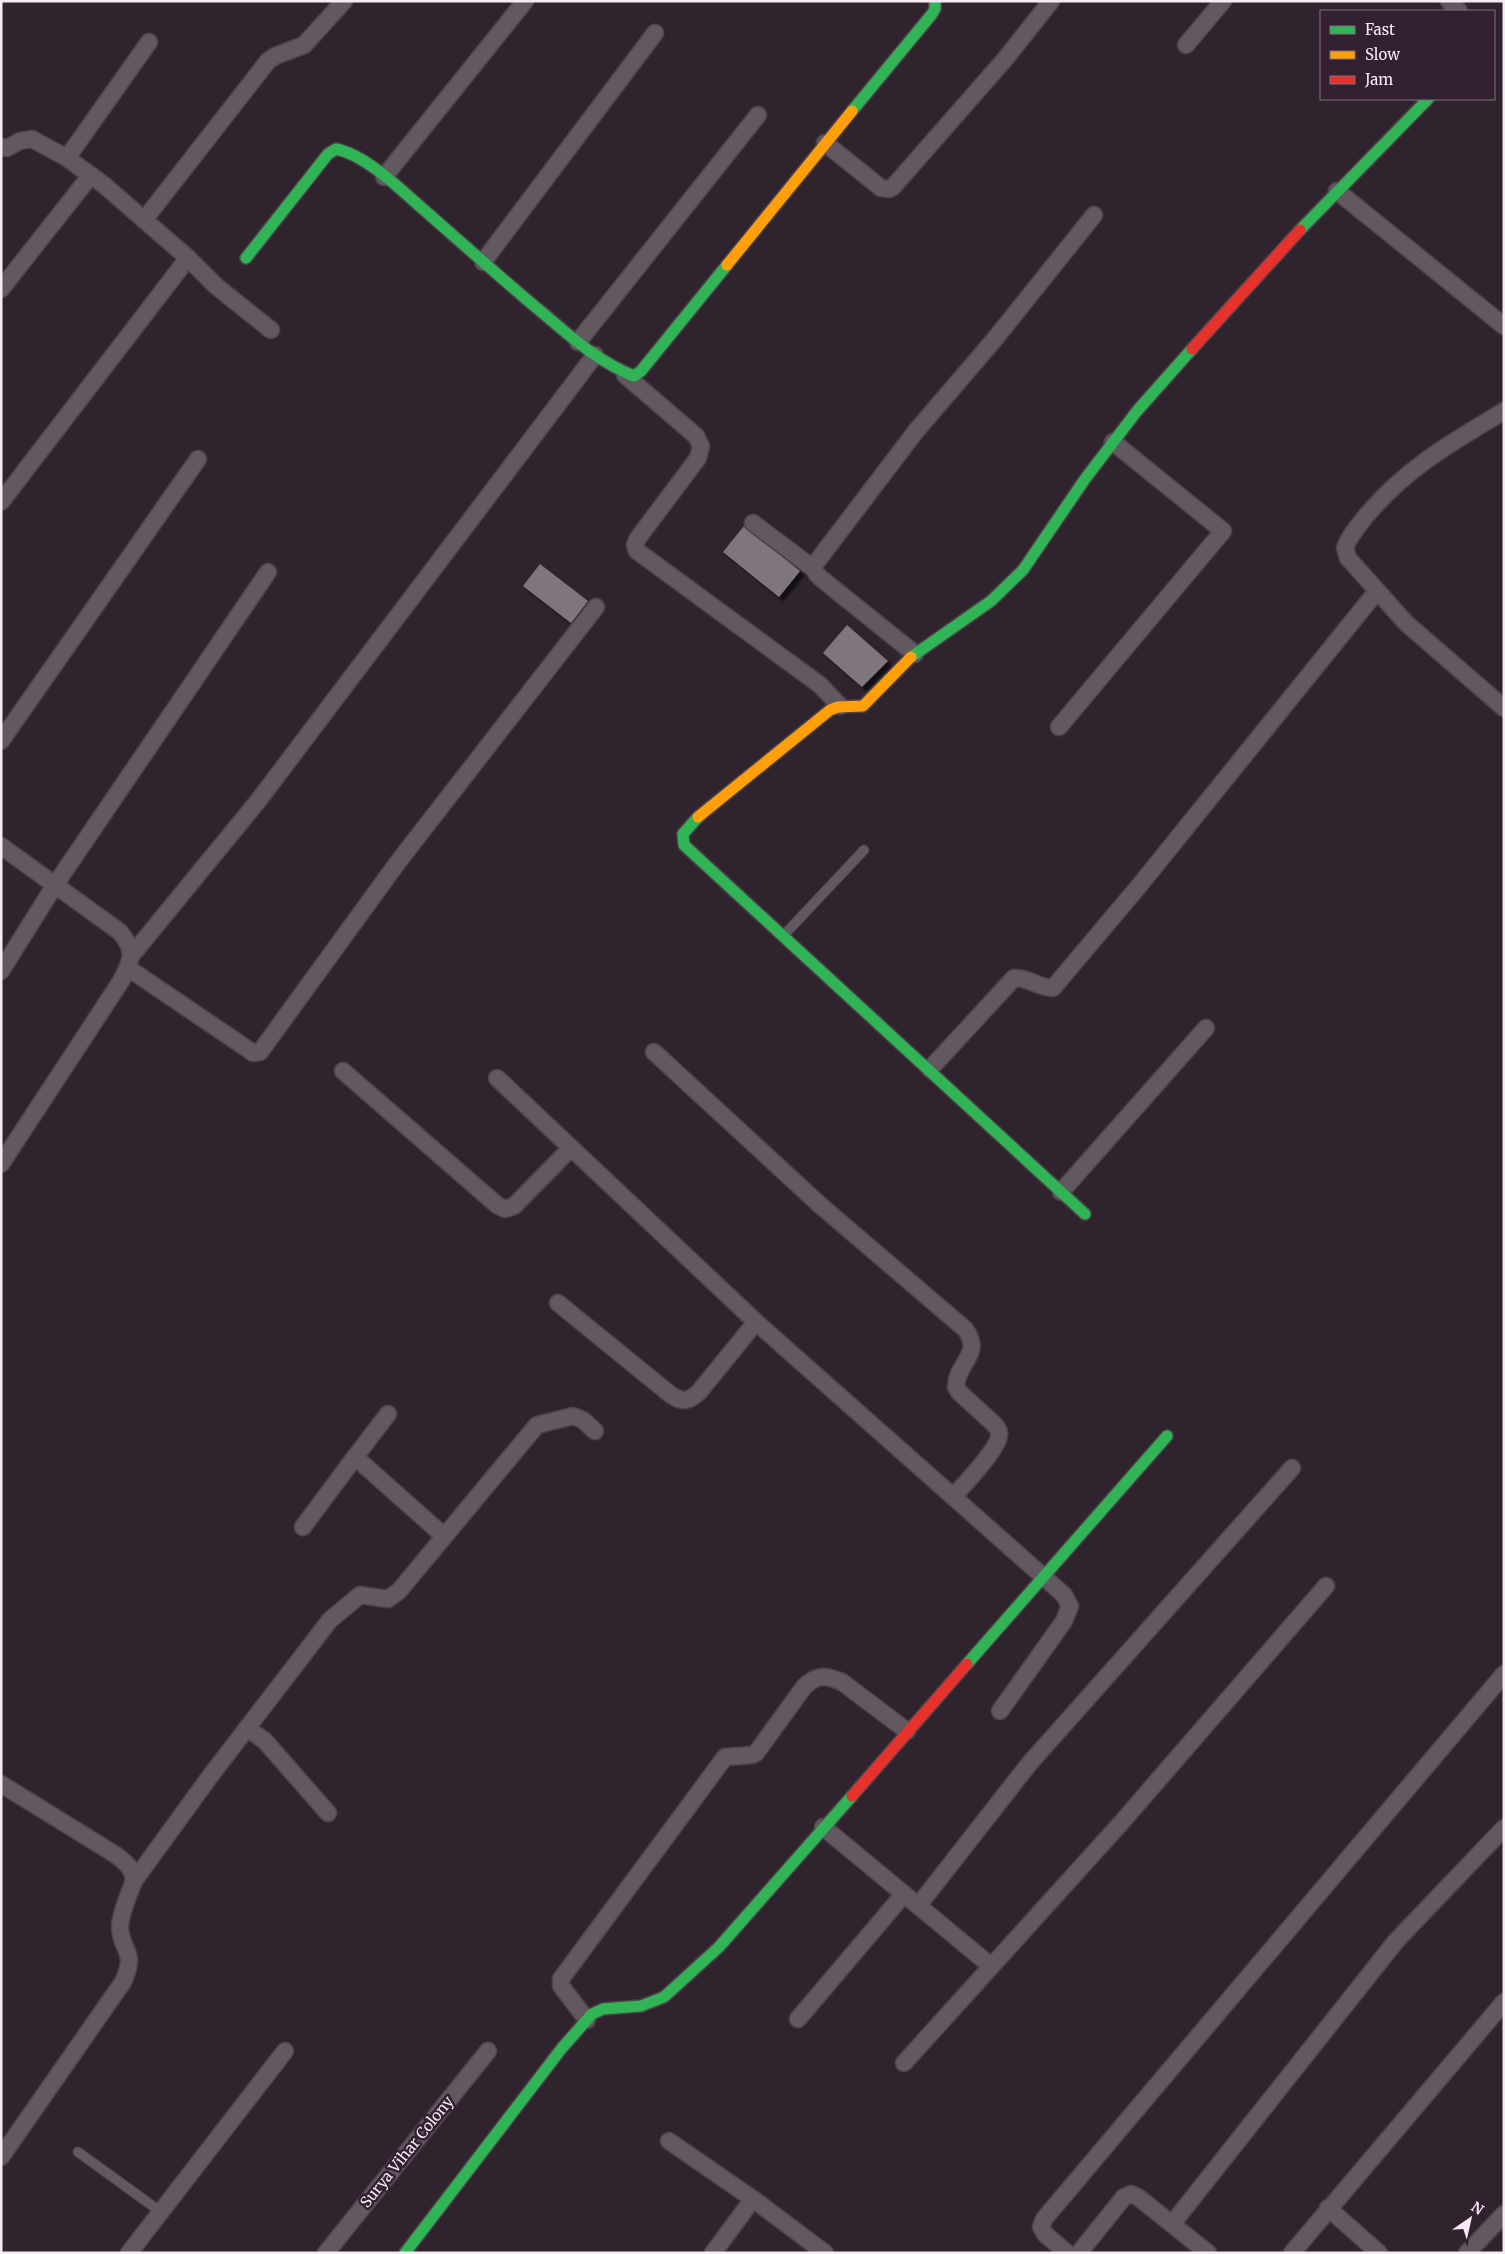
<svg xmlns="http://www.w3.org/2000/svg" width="1505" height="2254" viewBox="0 0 1505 2254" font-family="Merriweather,serif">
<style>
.building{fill:#7e757d;filter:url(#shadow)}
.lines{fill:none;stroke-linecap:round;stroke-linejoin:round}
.lane-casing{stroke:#4b424a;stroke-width:11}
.street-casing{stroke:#4b424a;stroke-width:19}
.fast-casing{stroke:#4b424a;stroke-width:14}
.slow-casing{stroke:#4b424a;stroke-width:14}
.jam-casing{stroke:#4b424a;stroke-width:14}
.lane{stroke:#615860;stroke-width:9}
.street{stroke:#615860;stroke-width:16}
.fast{stroke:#30b455;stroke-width:11}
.slow{stroke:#ff9f0a;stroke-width:11}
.jam{stroke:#e5322d;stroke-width:11}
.labels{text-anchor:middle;stroke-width:5;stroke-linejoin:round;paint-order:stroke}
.street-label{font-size:15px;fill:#f7eaf5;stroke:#332030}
</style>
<defs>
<filter id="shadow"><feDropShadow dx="4.5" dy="4.5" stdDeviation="1" flood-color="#0009"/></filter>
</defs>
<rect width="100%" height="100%" fill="#2f242d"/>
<g class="building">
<path d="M744,526l56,45 -21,26 -56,-45z"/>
<path d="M540,564l48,37 -17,22 -48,-37z"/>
<path d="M847,625l41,36 -26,26 -39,-34z"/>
</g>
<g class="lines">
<defs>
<g id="lane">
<path d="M784,935l80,-85"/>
<path d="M78,2152l83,60"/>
</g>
<g id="street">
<path d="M1449,1l10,10"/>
<path d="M1186,45l37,-44"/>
<path d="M825,143l56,45 8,1 4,-2 113,-129 45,-57"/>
<path d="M1,147l6,1 13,-7 12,-2 35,19 37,27 84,73 28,28 55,44"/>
<path d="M67,158l82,-116"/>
<path d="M384,177l141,-176"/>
<path d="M1337,191l167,135"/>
<path d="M144,220l124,-159 7,-5 29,-11 40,-44"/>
<path d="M483,262l172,-229"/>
<path d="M1,289l90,-114"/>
<path d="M578,342l180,-227"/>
<path d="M625,375l71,61 5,10 -3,12 -60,80 -3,7 2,6 183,134 20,21"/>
<path d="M1504,411c-53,32 -98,57 -138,105 -8,10 -17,20 -21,32l3,10 58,65 98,85"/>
<path d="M1,502l187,-244"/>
<path d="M753,523l61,46"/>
<path d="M915,654l-92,-74c-6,-5 -10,-8 -8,-16l101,-133 78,-91 100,-125"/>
<path d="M1059,727l164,-196 -110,-89"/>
<path d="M1,741l197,-282"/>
<path d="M1,846l119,86c16,19 12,28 1,49l-120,183"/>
<path d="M131,956l127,-155 337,-446"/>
<path d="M128,968l121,82 4,3 7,-1 138,-190 198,-255"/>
<path d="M1,971l54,-86 213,-313"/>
<path d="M654,1052l166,153 145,124c19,25 -9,34 -9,58l3,5 36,33c2,3 5,5 4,10 0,13 -36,51 -46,62"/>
<path d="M930,1069l84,-91c15,-1 24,10 39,10l86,-102 238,-295"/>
<path d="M343,1071l154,134 8,4 9,-3 57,-58"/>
<path d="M497,1078l259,244 308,273 6,11 -6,15 -64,90"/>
<path d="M1061,1192l145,-164"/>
<path d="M558,1303l113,92c12,8 18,6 28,-3l57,-70"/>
<path d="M355,1457l33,-43"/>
<path d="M303,1527l52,-70 89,79"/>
<path d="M247,1728l18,13 63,72"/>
<path d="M1,1784l115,71c10,8 17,13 18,26 -5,13 -13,30 -14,45 0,26 18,23 3,56l-122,175"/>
<path d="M823,1827l168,139"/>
<path d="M134,1881l77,-106 119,-155 30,-25 28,4 11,-8 138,-166 36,-9 10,4 12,11"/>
<path d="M918,1906l111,-142 263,-296"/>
<path d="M798,2019l106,-125"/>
<path d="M587,2020l-26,-34v-7l164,-222 27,-2 4,-2 48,-66c13,-13 22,-12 38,-5l65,49"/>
<path d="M904,2063l217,-240 205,-237"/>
<path d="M669,2141l84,58 72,54"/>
<path d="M1328,2208l51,45"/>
<path d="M1172,2224l224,-283 108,-113"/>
<path d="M129,2253l156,-202"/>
<path d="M326,2253l162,-202"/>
<path d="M713,2253l40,-54"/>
<path d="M1067,2253l-22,-19 -4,-7 3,-8 460,-545"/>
<path d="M1079,2253l45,-56 7,-3 7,3 70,56"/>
<path d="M1292,2253l212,-251"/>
<path d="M1467,2253l37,-39"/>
</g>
<g id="fast">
<path d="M852,111l80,-97 3,-5v-8"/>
<path d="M1300,230l128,-131"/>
<path d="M246,258l82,-104 8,-5c30,6 64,40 87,60 40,35 80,71 121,105 27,23 56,49 90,62l7,-5 86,-106"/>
<path d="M911,657l80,-56 32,-31 62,-91 52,-68 55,-62"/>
<path d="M698,817l-15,17 1,11 401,369"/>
<path d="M967,1664l200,-228"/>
<path d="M405,2253l157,-205 30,-34 11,-5 38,-3 23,-9 55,-50 133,-151"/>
</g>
<g id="slow">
<path d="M727,265l125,-154"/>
<path d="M698,817l132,-107 8,-3 25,-1 48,-49"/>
</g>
<g id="jam">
<path d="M1192,349l108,-119"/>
<path d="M852,1796l115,-132"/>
</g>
</defs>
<use href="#lane" class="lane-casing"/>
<use href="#street" class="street-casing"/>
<use href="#fast" class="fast-casing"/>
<use href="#slow" class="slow-casing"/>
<use href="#jam" class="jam-casing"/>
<use href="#lane" class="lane"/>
<use href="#street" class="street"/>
<use href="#fast" class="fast"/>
<use href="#slow" class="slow"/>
<use href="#jam" class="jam"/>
</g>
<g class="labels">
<g class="street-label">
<text transform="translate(407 2152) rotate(-51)" y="5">Surya Vihar Colony</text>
</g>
</g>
<rect width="1505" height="2254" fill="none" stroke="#f7eaf5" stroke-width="5"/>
<rect x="1320" y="10" width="175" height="90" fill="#332030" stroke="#81717f"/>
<rect x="1330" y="26" width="25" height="8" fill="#30b455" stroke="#81717f"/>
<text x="1365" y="35" font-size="15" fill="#f7eaf5">Fast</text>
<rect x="1330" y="51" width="25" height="8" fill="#ff9f0a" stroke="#81717f"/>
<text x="1365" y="60" font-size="15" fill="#f7eaf5">Slow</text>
<rect x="1330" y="76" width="25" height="8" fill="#e5322d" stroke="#81717f"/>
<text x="1365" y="85" font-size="15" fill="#f7eaf5">Jam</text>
<g transform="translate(1470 2219) rotate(34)" stroke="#332030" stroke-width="4" paint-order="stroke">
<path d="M0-4L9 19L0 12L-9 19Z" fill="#f7eaf5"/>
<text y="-8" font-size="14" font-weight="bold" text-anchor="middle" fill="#f7eaf5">N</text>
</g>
</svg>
